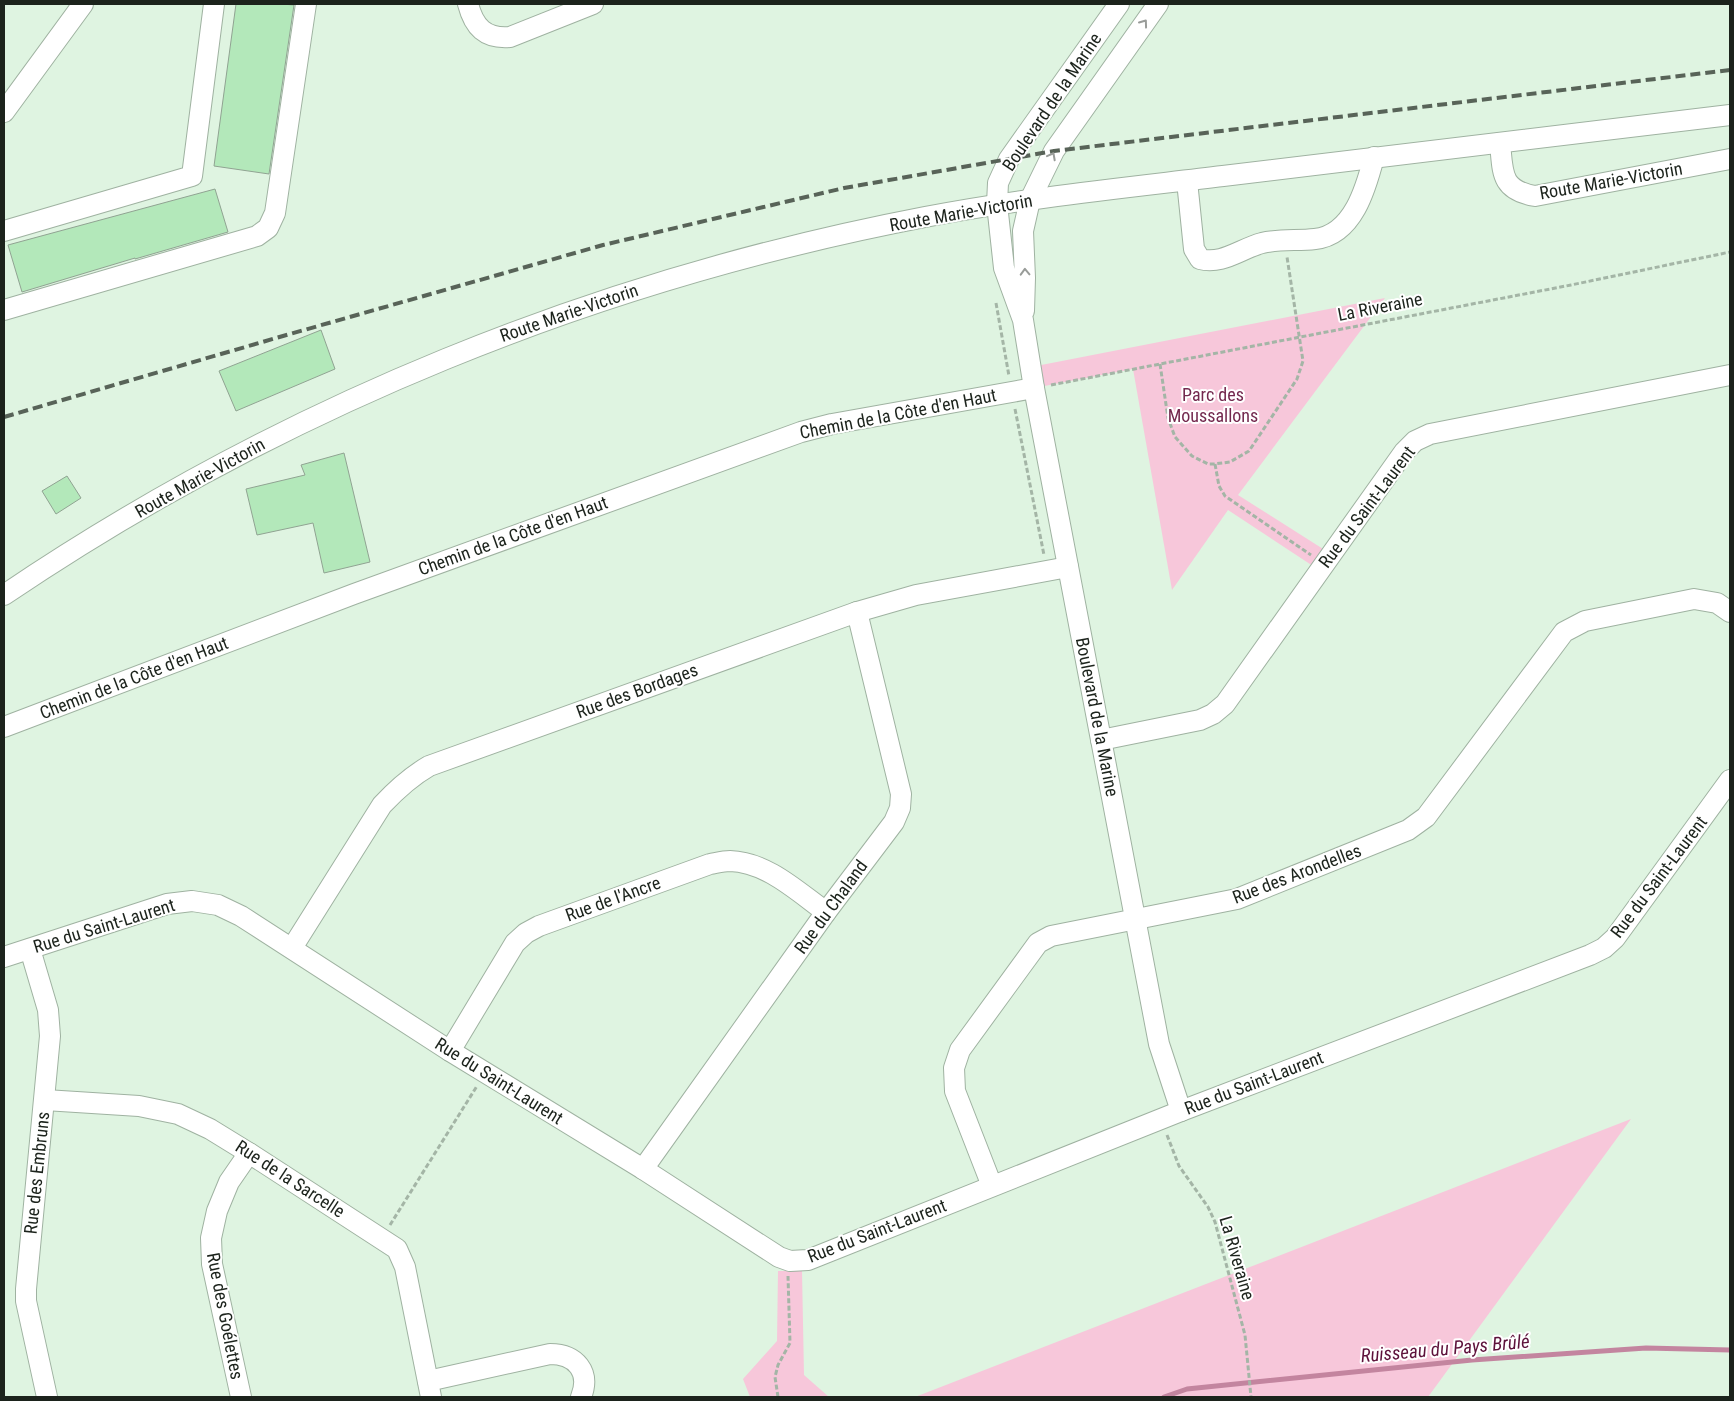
<svg xmlns="http://www.w3.org/2000/svg" width="1734" height="1401" viewBox="0 0 1734 1401" font-family="'Roboto Condensed',sans-serif">
<style>
.green{fill:#f7c7da}
.lines{fill:none;stroke-linecap:round;stroke-linejoin:round}
.stream{stroke:#c3859f;stroke-width:5}
.building{fill:#b3e8ba;stroke:#90a392}
.minor-casing{stroke:#9fb2a1;stroke-width:22}
.path{stroke:#a4b5a6;stroke-width:3;stroke-dasharray:5 2.5;stroke-linecap:butt}
.minor{stroke:#fff;stroke-width:20}
.rail{stroke:#586358;stroke-width:4;stroke-dasharray:10 5;stroke-linecap:butt}
.oneway{stroke:#999c99}
.labels{text-anchor:middle;stroke-width:4;stroke-linejoin:round;paint-order:stroke}
.street-label{font-size:18px;fill:#1c231c;stroke:#fff}
.park-label{font-size:18px;fill:#73284e;stroke:#fff}
.water-label{font-size:19px;font-style:italic;fill:#5d123b;stroke:#fff}
</style>
<rect width="100%" height="100%" fill="#dff4e1"/>
<g class="green">
<path d="M1385,298l-147,197 93,59 -12,16 -91,-60 -56,80 -39,-221 -99,19 -3,-21z"/>
<path d="M1631,1119l-203,278h-513z"/>
<path d="M778,1271h24l2,104 25,22h-79l-7,-18 34,-38z"/>
</g>
<g class="lines">
<path class="stream" d="M1164,1397l23,-8 285,-29 174,-12 84,2"/>
</g>
<g class="building">
<path d="M236,4h46l12,1 -25,169 -55,-8z"/>
<path d="M215,189l13,43 -93,27v-1l-113,34 -14,-47z"/>
<path d="M321,330l14,39 -99,42 -17,-40z"/>
<path d="M344,453l26,109 -46,11 -11,-50 -56,12 -11,-46 59,-14 -4,-10z"/>
<path d="M67,476l14,22 -25,16 -14,-23z"/>
</g>
<g class="lines">
<defs>
<g id="minor">
<path d="M468,4c6,23 17,35 42,33l83,-33"/>
<path d="M1119,4l-110,155 -11,24 -1,21 7,64 19,52 11,68 125,656 22,67"/>
<path d="M4,112l79,-108"/>
<path d="M1500,143c3,29 0,47 35,53l195,-37"/>
<path d="M1187,181l7,68 6,10c22,6 40,-10 62,-16 17,-4 36,-2 53,-4 38,-4 51,-51 59,-82"/>
<path d="M4,231l188,-55 22,-172"/>
<path d="M4,310l253,-74 11,-8 7,-15 31,-209"/>
<path d="M1024,311l1,-33 -2,-47 7,-31 24,-49 104,-147"/>
<path d="M4,595c278,-188 592,-315 921,-378 99,-19 199,-29 298,-41 169,-21 338,-41 507,-61"/>
<path d="M4,727l350,-133 447,-162 31,-8 202,-36"/>
<path d="M1101,740l99,-20 13,-6 12,-10 179,-252 11,-11 15,-7 300,-59"/>
<path d="M292,948l90,-143c15,-16 28,-28 47,-39l428,-154 59,-17 152,-28"/>
<path d="M30,949l18,61 2,26 -24,253v12l21,96"/>
<path d="M4,957l163,-53 25,-3 26,4 23,11 209,135 193,118 136,88 11,4 18,-1 373,-149 409,-156 14,-7 11,-10 115,-158"/>
<path d="M450,1051l65,-108 11,-10 13,-7 171,-62c6,-1 13,-3 20,-3 37,1 68,31 96,51"/>
<path d="M45,1100l94,6 39,8 32,15 39,24 148,96 8,18 26,130"/>
<path d="M643,1169l183,-257 68,-90 6,-14 1,-14 -44,-182"/>
<path d="M992,1186l-37,-95 -1,-23 6,-18 78,-107 13,-7 186,-37 171,-69 18,-13 138,-185 21,-11 109,-22 23,4 13,9"/>
<path d="M428,1381l122,-27c26,0 41,18 31,43"/>
<path d="M241,1397l-29,-133 -1,-26 6,-27 12,-29 20,-29"/>
</g>
</defs>
<use href="#minor" class="minor-casing"/>
<g class="path">
<path d="M996,303l13,73"/>
<path d="M1160,364l8,54 7,19 17,19 16,8h6l16,-2 19,-11 48,-72 6,-18 -16,-104"/>
<path d="M1051,385l520,-100 159,-33"/>
<path d="M1015,409l29,146"/>
<path d="M1215,464l4,22 6,10 86,59"/>
<path d="M1167,1135l12,31 29,41 7,15 30,113 6,62"/>
<path d="M390,1225l87,-139"/>
<path d="M778,1397l-3,-20 3,-12 12,-22 -2,-67"/>
</g>
<use href="#minor" class="minor"/>
<path class="rail" d="M4,417l279,-81 320,-91 241,-57 210,-37 676,-81"/>
</g>
<defs><path id="oneway-chevron" d="M-2-3.5L2.5 0L-2 3.5" fill="none" stroke-width="1.6" stroke-linecap="round" stroke-linejoin="round" transform="scale(1.25)"/></defs>
<g class="oneway">
<use href="#oneway-chevron" transform="translate(1144 23) rotate(-54)"/>
<use href="#oneway-chevron" transform="translate(1052 156) rotate(-62)"/>
<use href="#oneway-chevron" transform="translate(1025 272) rotate(-92)"/>
</g>
<g class="labels">
<g class="street-label">
<text transform="translate(1052 102) rotate(-56)" y="6">Boulevard de la Marine</text>
<text transform="translate(1611 181) rotate(-10)" y="6">Route Marie-Victorin</text>
<text transform="translate(961 213) rotate(-10)" y="6">Route Marie-Victorin</text>
<text transform="translate(1380 307) rotate(-11)" y="6">La Riveraine</text>
<text transform="translate(569 313) rotate(-19)" y="6">Route Marie-Victorin</text>
<text transform="translate(898 414) rotate(-11)" y="6">Chemin de la Côte d'en Haut</text>
<text transform="translate(200 478) rotate(-29)" y="6">Route Marie-Victorin</text>
<text transform="translate(1367 507) rotate(-53)" y="6">Rue du Saint-Laurent</text>
<text transform="translate(513 536) rotate(-20)" y="6">Chemin de la Côte d'en Haut</text>
<text transform="translate(134 678) rotate(-21)" y="6">Chemin de la Côte d'en Haut</text>
<text transform="translate(637 691) rotate(-20)" y="6">Rue des Bordages</text>
<text transform="translate(1097 717) rotate(79)" y="6">Boulevard de la Marine</text>
<text transform="translate(1297 874) rotate(-21)" y="6">Rue des Arondelles</text>
<text transform="translate(1659 877) rotate(-53)" y="6">Rue du Saint-Laurent</text>
<text transform="translate(613 899) rotate(-20)" y="6">Rue de l'Ancre</text>
<text transform="translate(831 907) rotate(-54)" y="6">Rue du Chaland</text>
<text transform="translate(104 926) rotate(-17)" y="6">Rue du Saint-Laurent</text>
<text transform="translate(499 1081) rotate(32)" y="6">Rue du Saint-Laurent</text>
<text transform="translate(1254 1083) rotate(-21)" y="6">Rue du Saint-Laurent</text>
<text transform="translate(37 1173) rotate(-84)" y="6">Rue des Embruns</text>
<text transform="translate(290 1179) rotate(33)" y="6">Rue de la Sarcelle</text>
<text transform="translate(877 1231) rotate(-21)" y="6">Rue du Saint-Laurent</text>
<text transform="translate(1237 1258) rotate(74)" y="6">La Riveraine</text>
<text transform="translate(225 1316) rotate(79)" y="6">Rue des Goélettes</text>
</g>
<g class="park-label">
<text x="1213" y="401">Parc des<tspan x="1213" dy="21">Moussallons</tspan></text>
</g>
<g class="water-label">
<text transform="translate(1445 1348) rotate(-5)" y="7">Ruisseau du Pays Brûlé</text>
</g>
</g>
<rect width="1734" height="1401" fill="none" stroke="#1c231c" stroke-width="10"/>
</svg>
